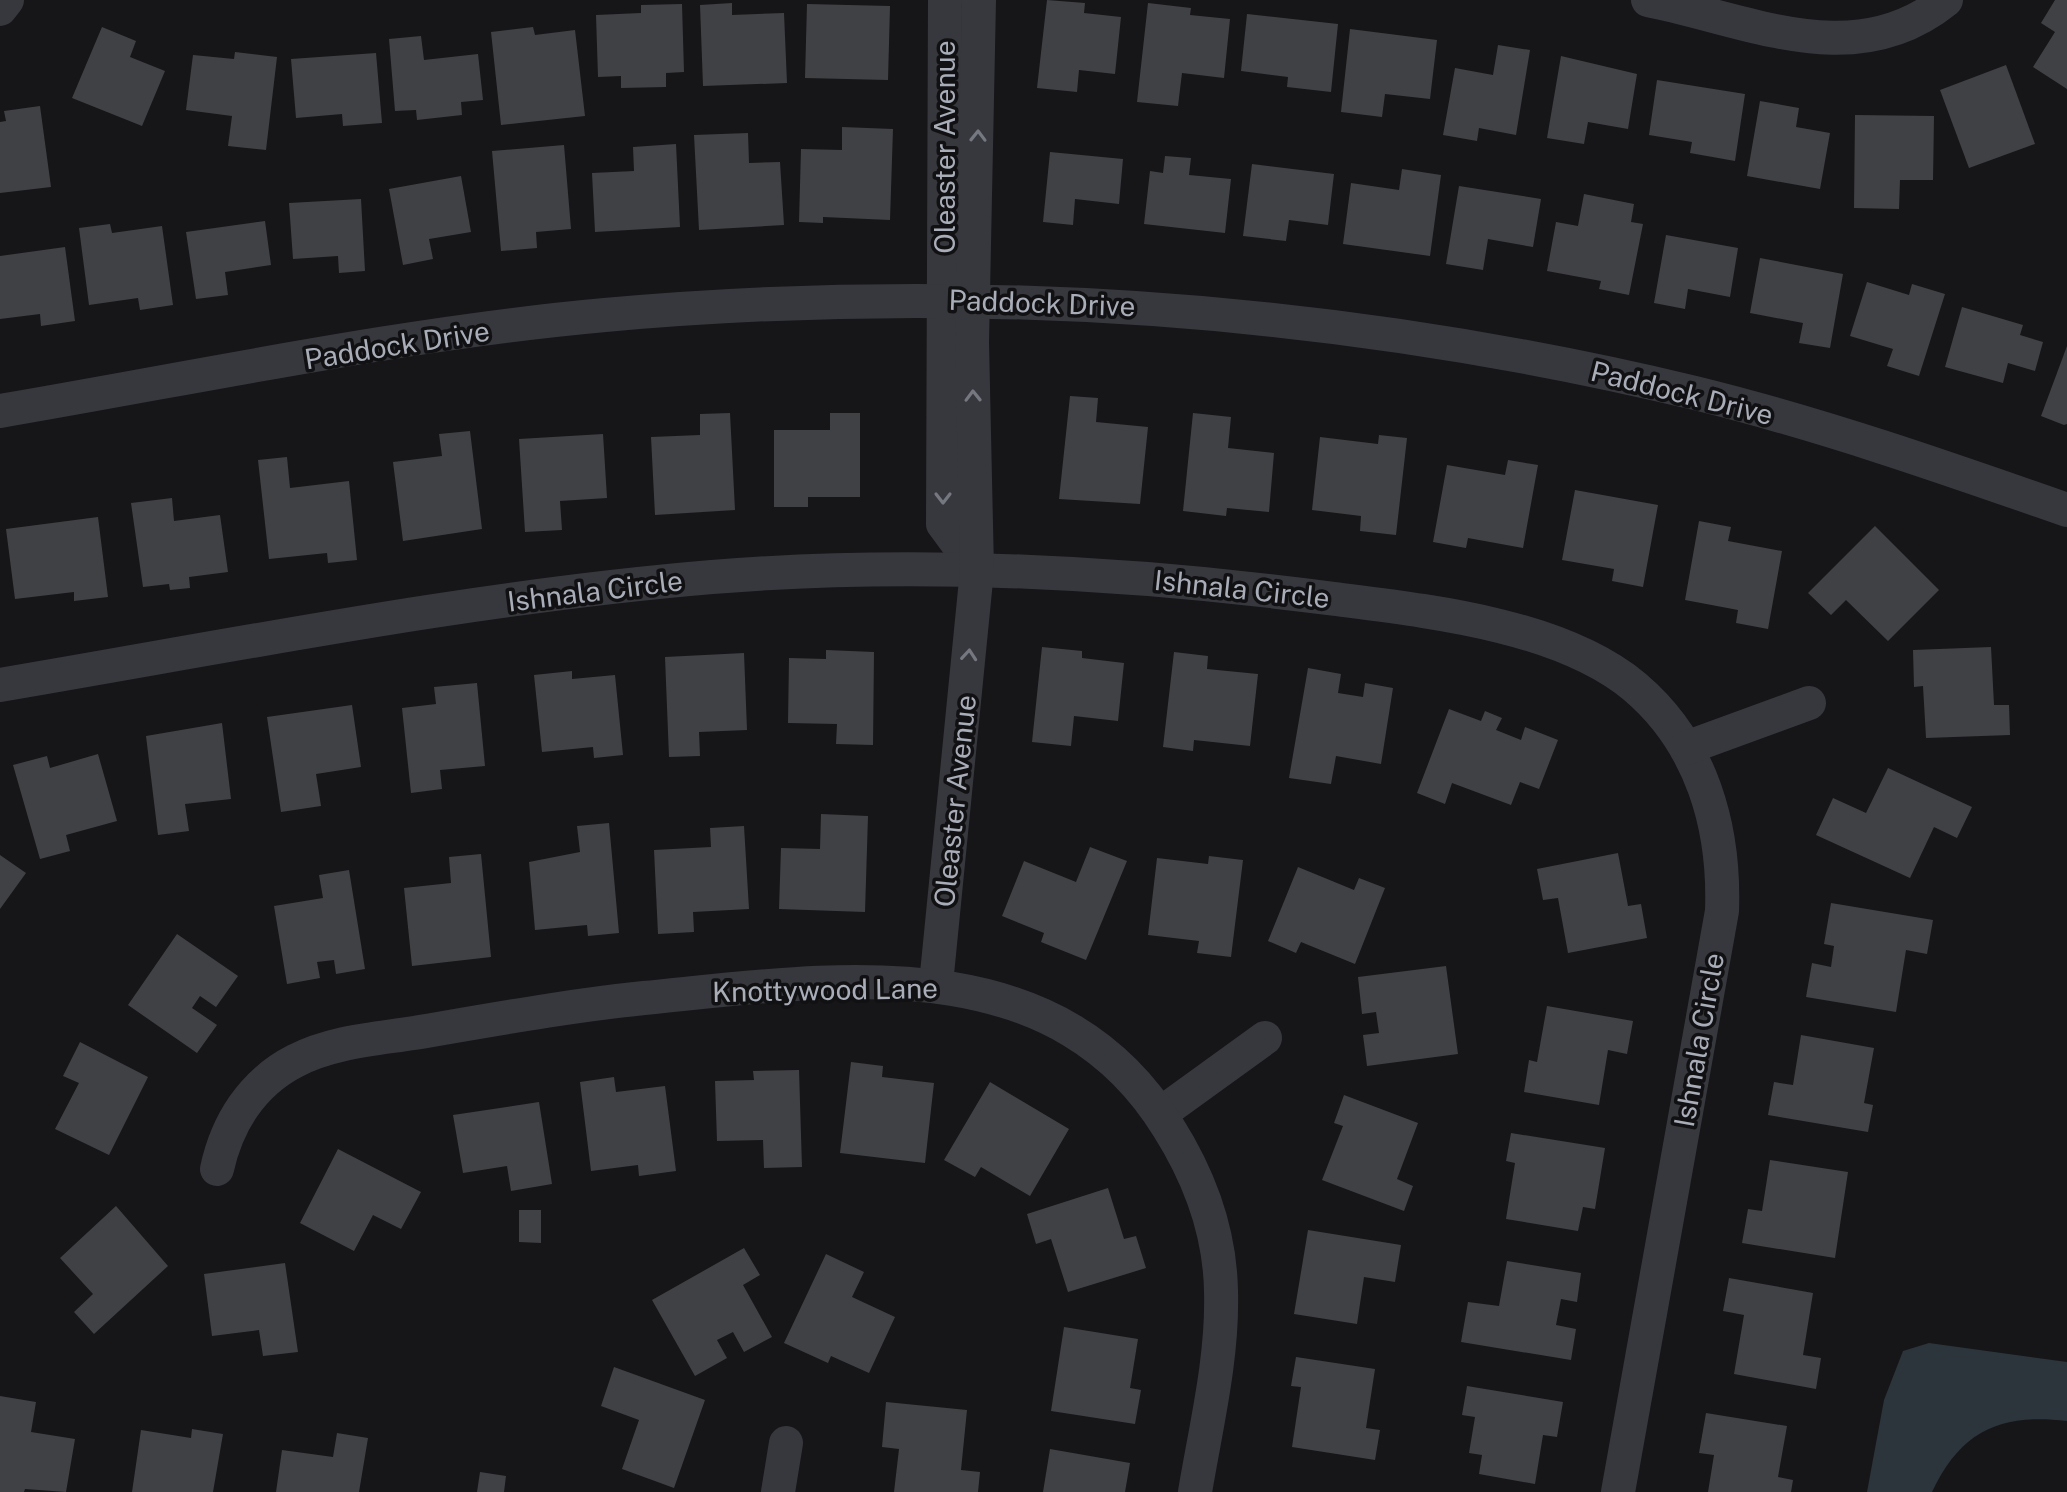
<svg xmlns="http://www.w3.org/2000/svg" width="2067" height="1492" viewBox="0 0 2067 1492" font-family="'Public Sans',sans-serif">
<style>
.water{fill:#2c353c}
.building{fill:#404145}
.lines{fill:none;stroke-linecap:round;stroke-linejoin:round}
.minor{stroke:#37383d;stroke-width:34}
.oneway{stroke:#757881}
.labels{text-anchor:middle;stroke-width:7;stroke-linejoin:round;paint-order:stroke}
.street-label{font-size:28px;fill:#a8adb8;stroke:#111113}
</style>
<rect width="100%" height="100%" fill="#161618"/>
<path class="water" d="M1929,1343l138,19v59c-67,-8 -106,10 -135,71h-65l17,-92 19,-49z"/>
<g class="building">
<path d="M1047,0l38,3 -1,10 37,4 -6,57 -36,-4 -2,22 -40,-4z"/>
<path d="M2055,0h12v89l-34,-22 22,-35 -14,-9z"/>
<path d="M732,3v12l52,-2 3,70 -84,3 -3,-81z"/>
<path d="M1148,3l43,5 -1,7 40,4 -6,59 -42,-5 -4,33 -41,-4z"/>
<path d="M682,4l2,68 -18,1v14l-45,1v-12l-23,1 -2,-62 45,-2v-8z"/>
<path d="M807,4l83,2 -2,74 -83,-2z"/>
<path d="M1247,14l91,10 -7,68 -44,-5 1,-10 -47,-6z"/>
<path d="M102,27l34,14 -6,16 35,14 -23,55 -70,-28z"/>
<path d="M533,27l2,8 40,-5 10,86 -84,9 -10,-93z"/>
<path d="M1350,29l87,11 -7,59 -45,-5 -3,23 -41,-5z"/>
<path d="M421,36l3,24 54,-6 5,46 -22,2 1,13 -45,5 -1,-10 -21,1 -6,-72z"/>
<path d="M1498,45l32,5 -14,85 -37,-7 -2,13 -34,-6 12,-67 38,7z"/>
<path d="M235,52l42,5 -11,93 -38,-4 4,-30 -46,-6 7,-55 41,4z"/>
<path d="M376,53l6,70 -39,3 -1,-12 -46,4 -5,-59z"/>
<path d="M1561,56l76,18 -9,55 -40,-7 -4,22 -37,-6z"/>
<path d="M2006,65l29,79 -66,24 -29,-78z"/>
<path d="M1657,80l88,14 -10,67 -45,-8 2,-11 -43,-7z"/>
<path d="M1760,101l39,7 -3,19 34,6 -10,56 -73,-13z"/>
<path d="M40,106l11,81 -51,6v-71l6,-1 -2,-10z"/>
<path d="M1855,115l79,1 -1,64h-33l-1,29 -45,-1z"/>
<path d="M842,127l51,2 -3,91 -67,-3v6l-24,-1 2,-73 41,1z"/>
<path d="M748,133l1,30 31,-1 4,63 -85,5 -5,-95z"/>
<path d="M676,144l4,83 -85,5 -3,-59 42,-2 -1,-24z"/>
<path d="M564,145l7,84 -35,3 1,16 -36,3 -9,-100z"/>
<path d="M1050,152l73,7 -4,45 -44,-5 -2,26 -30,-3z"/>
<path d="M1165,156l26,2 -2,17 42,4 -6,54 -81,-9 6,-53 13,2z"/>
<path d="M1252,164l82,10 -6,51 -39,-5 -3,21 -43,-5z"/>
<path d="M1402,169l39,6 -11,81 -87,-12 8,-61 48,7z"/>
<path d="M461,176l10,56 -42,7 4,20 -30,6 -14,-76z"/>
<path d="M1459,186l82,13 -8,48 -45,-8 -5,31 -37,-6z"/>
<path d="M1584,194l50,10 -3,18 12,2 -14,71 -30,-6 2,-8 -54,-10 9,-49 22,4z"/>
<path d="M361,199l4,72 -26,2 -1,-17 -45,3 -4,-56z"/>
<path d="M265,221l6,44 -46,7 3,23 -32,4 -10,-67z"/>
<path d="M110,224l2,9 50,-7 11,79 -33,5 -2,-12 -49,7 -10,-77z"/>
<path d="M1666,235l72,13 -8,49 -42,-8 -3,20 -31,-6z"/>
<path d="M65,247l10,74 -34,5 -1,-12 -40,5v-63z"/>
<path d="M1760,258l83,16 -13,74 -31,-5 4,-20 -53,-10z"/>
<path d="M1867,282l42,13 3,-11 33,10 -26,82 -32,-10 6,-17 -43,-13z"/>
<path d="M1962,307l61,18 -3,10 23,7 -8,29 -27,-8 -5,20 -58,-16z"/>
<path d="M2067,346v78l-3,1 -23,-9z"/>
<path d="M1070,396l28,2 -2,24 52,5 -8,77 -81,-5z"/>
<path d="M730,413l5,97 -80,5 -4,-78 49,-2v-21z"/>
<path d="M830,413h30v84h-52v10h-34v-77h56z"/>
<path d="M1193,413l38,4 -3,31 46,5 -5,59 -42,-4 -1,8 -43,-5z"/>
<path d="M470,431l12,98 -79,12 -10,-79 49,-6 -3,-22z"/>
<path d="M603,434l4,64 -47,3 2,29 -37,2 -6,-93z"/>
<path d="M1379,435l28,3 -11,97 -36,-4 1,-15 -49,-6 8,-73 58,7z"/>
<path d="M287,457l3,31 59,-7 8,79 -29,3 -1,-10 -58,6 -11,-99z"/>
<path d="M1508,460l30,5 -15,83 -55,-10 -2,10 -33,-6 14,-77 58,10z"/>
<path d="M1575,490l83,15 -15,82 -31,-6 2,-12 -52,-9z"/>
<path d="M172,498l2,23 46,-6 8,57 -39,5 1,11 -20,2 -1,-6 -26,3 -12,-84z"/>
<path d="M98,517l10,80 -34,4v-9l-59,7 -9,-70z"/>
<path d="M1699,521l32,6 -3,14 54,10 -14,78 -32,-6 2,-13 -53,-10z"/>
<path d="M1875,526l64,64 -51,51 -42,-41 -15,15 -23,-22z"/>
<path d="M1042,647l40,4v7l42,5 -6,58 -44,-5 -3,30 -39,-4z"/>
<path d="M1991,647l3,58h15l1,30 -84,3 -3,-52 -9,1 -1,-37z"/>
<path d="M826,650l48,2 -1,93 -37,-1 1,-20 -49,-1 1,-65 37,1z"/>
<path d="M1174,652l34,4 -1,13 51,5 -8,72 -56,-6 -1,11 -30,-4z"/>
<path d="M744,653l3,77 -48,2 1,24 -31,1 -4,-100z"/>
<path d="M1308,668l33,6 -3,19 25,4 2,-14 28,5 -12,76 -45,-8 -5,28 -42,-6z"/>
<path d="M572,671v8l43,-4 8,80 -29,3 -1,-11 -51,5 -8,-77z"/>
<path d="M477,683l8,83 -45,4 2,19 -31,4 -9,-85 34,-4 -2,-17z"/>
<path d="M352,705l9,62 -45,7 5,32 -40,6 -14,-95z"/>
<path d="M1449,709l32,12 4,-10 17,7 -6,12 25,10 4,-13 33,13 -19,49 -19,-7 -9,23 -59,-22 -7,21 -28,-11z"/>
<path d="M222,723l9,76 -46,5 4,27 -31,4 -12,-99z"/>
<path d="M98,754l19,67 -51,14 4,16 -30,8 -27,-94 34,-9 3,12z"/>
<path d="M1888,768l84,39 -15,31 -23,-11 -24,51 -94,-43 17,-37 33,15z"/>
<path d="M821,814l47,2 -3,96 -86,-3 2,-61 39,1z"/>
<path d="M609,823l10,110 -31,3 -1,-11 -52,5 -6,-68 51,-10 -3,-26z"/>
<path d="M744,826l5,83 -56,3 1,20 -36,2 -4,-84 57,-3 -1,-19z"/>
<path d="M1090,847l37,14 -41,99 -45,-18 3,-9 -42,-17 22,-55 52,21z"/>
<path d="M1618,853l10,53 13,-2 6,34 -79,15 -10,-55 -15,2 -6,-31z"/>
<path d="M481,854l10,103 -79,9 -8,-78 47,-5 -2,-26z"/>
<path d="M0,855l26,18 -26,36z"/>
<path d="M1209,856l34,4 -12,97 -34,-4 2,-12 -51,-6 9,-77 51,6z"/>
<path d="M1298,867l56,23 5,-12 26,10 -30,76 -54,-22 -5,11 -28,-12z"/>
<path d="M349,870l16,99 -29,5 -2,-14 -17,2 3,16 -33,6 -13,-78 49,-8 -4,-23z"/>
<path d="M1831,903l102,17 -6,34 -21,-4 -10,62 -90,-15 6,-34 19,4 3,-21 -10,-2z"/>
<path d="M177,934l61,42 -22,31 -16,-11 -8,12 25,17 -20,28 -69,-48z"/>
<path d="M1446,966l12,88 -91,12 -4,-31 16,-2 -3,-21 -14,2 -4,-37z"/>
<path d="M1547,1006l86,15 -6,33 -19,-4 -9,55 -75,-13 5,-32 8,2z"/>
<path d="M1801,1035l73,13 -10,55 9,2 -5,27 -100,-17 6,-33 19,3z"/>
<path d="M80,1042l68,35 -39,78 -54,-26 24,-46 -16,-7z"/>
<path d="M851,1062l32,4 -1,11 52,6 -9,80 -85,-10z"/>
<path d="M799,1070l3,97 -38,1 -1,-28 -46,1 -2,-60 39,-1 -1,-9z"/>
<path d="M614,1077l2,15 49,-6 11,85 -37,5 -1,-11 -47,6 -11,-89z"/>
<path d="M990,1082l79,47 -39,67 -49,-29 -6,10 -31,-17z"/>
<path d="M1344,1095l74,28 -21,56 16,7 -9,25 -82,-31 21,-54 -9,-3z"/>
<path d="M539,1102l13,82 -41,7 -4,-25 -44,7 -10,-58z"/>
<path d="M1511,1133l94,15 -10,61 -12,-2 -5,24 -72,-12 9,-56 -9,-2z"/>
<path d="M338,1149l83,43 -20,37 -28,-14 -19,36 -54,-28z"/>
<path d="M1770,1160l78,12 -13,86 -93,-15 6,-34 14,2z"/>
<path d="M1108,1188l16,51 12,-3 10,32 -78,24 -17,-53 -15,5 -9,-30z"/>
<path d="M116,1206l52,60 -74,68 -20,-22 19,-18 -33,-36z"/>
<path d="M519,1210h22v33l-22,-1z"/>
<path d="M1308,1230l93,15 -6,37 -31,-5 -7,47 -63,-10z"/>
<path d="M744,1248l16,27 -17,10 29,52 -28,15 -11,-20 -16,8 10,18 -32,18 -43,-76z"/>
<path d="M826,1254l38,18 -12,25 43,20 -26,56 -38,-17 -3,7 -44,-20z"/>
<path d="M1507,1261l74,12 -4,29 -16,-3 -5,26 20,4 -5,31 -110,-18 7,-40 31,4z"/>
<path d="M285,1263l13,89 -35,4 -4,-26 -47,6 -8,-62z"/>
<path d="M1729,1278l84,15 -10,62 18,3 -5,31 -82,-15 10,-59 -21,-4z"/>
<path d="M1064,1327l74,12 -8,49 11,2 -6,34 -84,-13z"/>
<path d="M1296,1357l79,12 -9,59 14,2 -5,30 -83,-13 9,-60 -10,-1z"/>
<path d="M614,1367l91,33 -31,88 -52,-19 17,-49 -38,-14z"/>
<path d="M1467,1386l96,16 -6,35 -14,-2 -8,49 -56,-10 3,-19 -13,-2 6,-36 -13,-2z"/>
<path d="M0,1396l36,6 -5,30 44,7 -9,53 -41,-3 -1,3h-24z"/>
<path d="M886,1402l81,8 -6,60 19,2 -2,20h-84l5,-43 -17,-2z"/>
<path d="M1706,1413l81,13 -9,51 15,3 -2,12h-83l6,-37 -15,-2z"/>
<path d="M192,1429l31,5 -10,58h-81l9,-62 50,8z"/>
<path d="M337,1433l31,5 -9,54h-83l6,-42 51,7z"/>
<path d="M1050,1449l80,14 -5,29h-82z"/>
<path d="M480,1472l26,4 -2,16h-27z"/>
</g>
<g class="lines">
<g class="minor">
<path d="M945,0l-2,524 34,46"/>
<path d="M1648,0c101,20 207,74 298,0"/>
<path d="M0,9l7,-9"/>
<path d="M0,411c199,-34 405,-78 605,-96 366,-33 732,-8 1090,78 126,31 249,74 372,117"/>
<path d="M0,685c236,-40 473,-88 712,-108 208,-17 417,-5 623,22 94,12 226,26 300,88 67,57 90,140 87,224l-104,581"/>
<path d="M1686,748l123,-45"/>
<path d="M936,984l41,-414 -5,-228 7,-342"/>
<path d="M1160,1114l105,-76"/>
<path d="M217,1169c10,-46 35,-86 78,-108 36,-19 80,-22 119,-28 77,-13 153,-27 230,-35 184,-18 409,-57 524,129 31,49 52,105 53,164 2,67 -15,135 -26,201"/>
<path d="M778,1492l8,-49"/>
</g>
</g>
<defs><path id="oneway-chevron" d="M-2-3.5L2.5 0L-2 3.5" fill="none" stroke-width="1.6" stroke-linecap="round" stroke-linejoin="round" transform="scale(2)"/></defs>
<g class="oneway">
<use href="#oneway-chevron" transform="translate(978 136) rotate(-89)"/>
<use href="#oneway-chevron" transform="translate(973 396) rotate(-91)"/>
<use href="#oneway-chevron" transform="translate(943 498) rotate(90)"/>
<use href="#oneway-chevron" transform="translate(969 655) rotate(-85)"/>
</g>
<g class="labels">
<g class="street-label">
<text transform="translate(945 147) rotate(-90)" y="10">Oleaster Avenue</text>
<text transform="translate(1042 303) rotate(2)" y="10">Paddock Drive</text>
<text transform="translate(397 345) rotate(-9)" y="10">Paddock Drive</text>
<text transform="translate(1682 393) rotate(14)" y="10">Paddock Drive</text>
<text transform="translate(1242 589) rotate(6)" y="10">Ishnala Circle</text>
<text transform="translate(595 591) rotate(-7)" y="10">Ishnala Circle</text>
<text transform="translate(955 801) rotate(-84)" y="10">Oleaster Avenue</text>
<text transform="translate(825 990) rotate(-1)" y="10">Knottywood Lane</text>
<text transform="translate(1699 1040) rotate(-80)" y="10">Ishnala Circle</text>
</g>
</g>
</svg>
